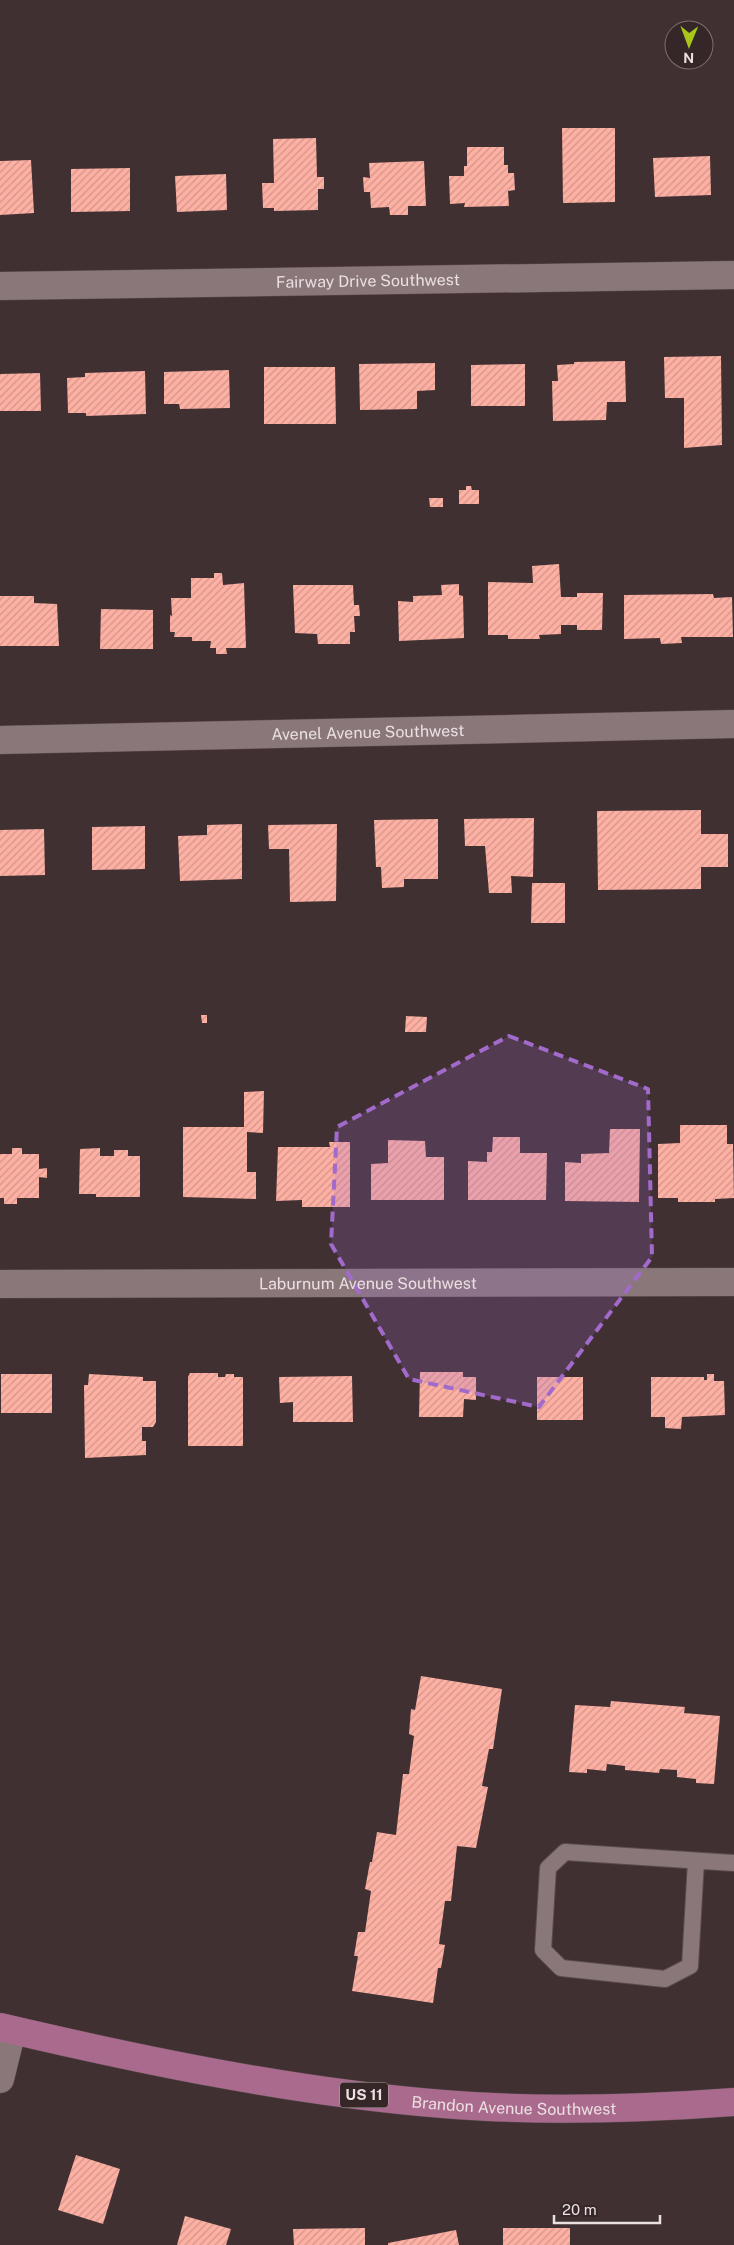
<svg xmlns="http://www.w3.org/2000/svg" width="734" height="2245" viewBox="0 0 734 2245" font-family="'Public Sans',sans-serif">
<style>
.building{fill:url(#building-hatch)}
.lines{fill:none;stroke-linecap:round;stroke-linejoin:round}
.service-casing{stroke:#594c4e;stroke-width:18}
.minor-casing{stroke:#594c4e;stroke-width:29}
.primary-casing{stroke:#594c4e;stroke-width:29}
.service{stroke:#8a777a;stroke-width:16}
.minor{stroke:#8a777a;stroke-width:28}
.primary{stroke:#aa6a8d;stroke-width:28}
.marked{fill:#a26bcb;fill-opacity:0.2;stroke:#a26bcb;stroke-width:4;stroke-dasharray:10 6;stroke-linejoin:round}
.labels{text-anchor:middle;stroke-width:5;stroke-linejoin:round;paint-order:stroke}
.shield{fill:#352628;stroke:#b4a8aa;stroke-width:1}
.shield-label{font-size:15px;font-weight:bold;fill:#eae0e1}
.street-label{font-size:16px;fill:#eae0e1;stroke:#352628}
</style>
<defs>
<pattern id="building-hatch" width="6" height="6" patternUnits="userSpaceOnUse" patternTransform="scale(1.25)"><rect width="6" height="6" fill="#feb0a3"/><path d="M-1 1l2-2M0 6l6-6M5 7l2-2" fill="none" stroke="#d0958b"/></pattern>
</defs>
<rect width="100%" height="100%" fill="#403032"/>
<g class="building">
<path d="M562,128h53v74l-52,1z"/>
<path d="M316,138l1,39h7v12h-6v21l-44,1v-3h-11l-1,-25h12l-1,-44z"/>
<path d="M467,147h37v18h4v8h6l1,17 -7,1 1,15 -45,1 1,-4 -15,1 -1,-28h15v-10h3z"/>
<path d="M710,156l1,39 -56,2 -2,-39z"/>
<path d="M31,160l3,53 -34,2v-54z"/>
<path d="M424,161l2,45h-18v9h-18l-1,-8 -18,1 -1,-16h-6l-1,-15 7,1 -1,-15z"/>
<path d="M130,168v43l-59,1v-43z"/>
<path d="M226,174l1,36 -50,2 -2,-36z"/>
<path d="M721,356l1,89 -38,3v-50h-19l-1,-41z"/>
<path d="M625,361l1,41h-19l-1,18 -53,1 -1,-40h6l-1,-16 17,-1v-2z"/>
<path d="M435,363v27l-18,1v18l-57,1 -1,-46z"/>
<path d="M525,364v42h-54v-41z"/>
<path d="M264,367h71l1,57h-72z"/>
<path d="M229,370l1,38 -50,1 -1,-5h-15v-32z"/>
<path d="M145,371l1,43 -60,2v-3h-18l-1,-35 18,-1v-4z"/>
<path d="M40,373l1,38h-41v-37z"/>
<path d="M466,486h5l1,4h7v14h-20v-14h7z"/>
<path d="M429,498h14v9h-13z"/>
<path d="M559,564l2,33h16v-4h26l-1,37h-25v-5h-16v9l-22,1 1,4h-32v-4h-20v-53l45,1 -1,-17z"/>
<path d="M214,573h8l1,12 21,-2 2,65h-20l1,6h-11v-6h-6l1,-7h-19v-4h-18l1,-5h-5v-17l2,1 -1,-18h20v-20h23z"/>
<path d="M459,584v11l4,1 1,42 -65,3 -1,-40 15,1v-6l29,-1 -1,-10z"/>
<path d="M293,585h60l1,20h5l1,11h-6l1,16h-5v12h-32l-1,-10 -22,-1z"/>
<path d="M713,594l1,4 18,-1 1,40h-52l1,6 -21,1 -1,-6 -36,1v-44z"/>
<path d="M0,596h34v7l23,1 2,42h-59z"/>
<path d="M101,609l52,1v39h-53z"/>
<path d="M701,810v24h27v33h-27v22l-103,1 -1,-79z"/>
<path d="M534,818l-1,59 -22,-1 1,17h-23l-4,-47h-20l-1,-27z"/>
<path d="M438,819v60h-34v8l-22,1 -1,-21h-5l-2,-47z"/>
<path d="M242,824v55l-62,2 -2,-45 29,-1v-10z"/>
<path d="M337,824l-1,77 -46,1 -1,-53h-20l-1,-24z"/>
<path d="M145,826v43l-53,1v-43z"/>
<path d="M44,829l1,46 -45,1v-46z"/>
<path d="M532,883h33v40h-34z"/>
<path d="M201,1015h6v8h-5z"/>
<path d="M406,1016l21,1 -1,15h-21z"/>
<path d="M264,1091l-1,42 -16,-1v40h9v27l-73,-2v-70h61v-35z"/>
<path d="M680,1125h47v19h6l1,54 -19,1v3h-37v-4h-20v-54l22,-1z"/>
<path d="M610,1129h30l-1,73 -74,-1v-39l16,1v-9l28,-1z"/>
<path d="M493,1137h27v16h27l-1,47h-78v-39l19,1v-10h5z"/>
<path d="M388,1140l37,1 1,16h18v43h-73v-36l17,-1z"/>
<path d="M329,1142h21v65h-48v-7l-26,1 2,-54h52z"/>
<path d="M12,1148h10v6h17v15l8,-1v10l-8,-1v21h-22v6h-13v-6h-4v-44h12z"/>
<path d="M100,1148v8h14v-6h14v6h12v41h-44v-3h-17l1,-45z"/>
<path d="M420,1372h43v5h13v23l-12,-1 -1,18h-44z"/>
<path d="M190,1373h28v4h7l1,-3h8v3h9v69h-55v-69z"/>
<rect x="1" y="1374" width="51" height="39"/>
<path d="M89,1374l54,3v4h13v41l-3,5h-11v14h4v14l-61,3 -1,-73h4z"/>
<path d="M707,1374h7v7h10l1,34 -43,2 -1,12 -16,-1v-11h-14v-40h53v3h3z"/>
<path d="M352,1376l1,46h-60v-20l-13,1 -1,-26z"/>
<rect x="537" y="1377" width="46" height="43"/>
<path d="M421,1676l81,13 -9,60h-4l-7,37 6,1 -12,61 -19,-2 -6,55h-6l-6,43 6,1 -4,23h-3l-5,35 -81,-12 6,-35h-4l4,-24h7l6,-41 -6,-2 5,-27h2l5,-30 19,3 7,-61h6l5,-38 -5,-2 2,-25 4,1z"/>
<path d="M611,1701l74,6 -1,6 36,3 -6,68 -18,-1v-4l-19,-2v-7l-17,-1 -1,4 -34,-3v-4l-18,-2 -1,7 -19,-2v4l-18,-1 6,-67 35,2z"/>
<path d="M76,2155l44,14 -17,55 -45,-14z"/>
<path d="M185,2216l46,13 -5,16h-49z"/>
<path d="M365,2228v17h-71l-1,-16z"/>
<rect x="503" y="2228" width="67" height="17"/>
<path d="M456,2230l3,15h-71v-2z"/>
</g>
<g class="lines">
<defs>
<path id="service" d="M696,1861l-6,105 -25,13 -104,-11 -18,-18 5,-82 17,-16 169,11"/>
<g id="minor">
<path id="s1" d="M0,286l734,-11"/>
<path id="s2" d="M0,740l734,-16"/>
<path id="s3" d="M0,1284l734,-2"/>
<path d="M0,2079l12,-49"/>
</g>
<g id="primary">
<path id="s4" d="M0,2027c145,34 294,65 443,77 96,8 195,5 291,-2"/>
</g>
</defs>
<use href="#service" class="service-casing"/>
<use href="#minor" class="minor-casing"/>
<use href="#primary" class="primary-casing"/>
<use href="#service" class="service"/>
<use href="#minor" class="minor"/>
<use href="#primary" class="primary"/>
</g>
<path class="marked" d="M509,1036l139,53 4,168 -113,150 -130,-28 -78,-135 6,-117z"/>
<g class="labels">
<rect class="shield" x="340" y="2082.5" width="48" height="25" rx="4"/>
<g class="shield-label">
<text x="364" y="2100">US 11</text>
</g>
<g class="street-label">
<text dy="6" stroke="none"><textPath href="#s1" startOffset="368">Fairway Drive Southwest</textPath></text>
<text dy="6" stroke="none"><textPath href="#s2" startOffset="368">Avenel Avenue Southwest</textPath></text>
<text dy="6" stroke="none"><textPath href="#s3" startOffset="368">Laburnum Avenue Southwest</textPath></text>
<text dy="6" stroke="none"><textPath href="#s4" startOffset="521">Brandon Avenue Southwest</textPath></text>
</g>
</g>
<g transform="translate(689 45) rotate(181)"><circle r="24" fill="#352628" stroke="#7d7072"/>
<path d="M0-4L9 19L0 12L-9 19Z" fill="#a9c71b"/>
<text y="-8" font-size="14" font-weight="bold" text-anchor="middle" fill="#eae0e1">N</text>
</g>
<path d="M554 2215v8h106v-8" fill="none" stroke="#eae0e1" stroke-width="2.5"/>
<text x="562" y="2215" font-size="15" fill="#eae0e1" stroke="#352628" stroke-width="4" paint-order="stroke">20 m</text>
</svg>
